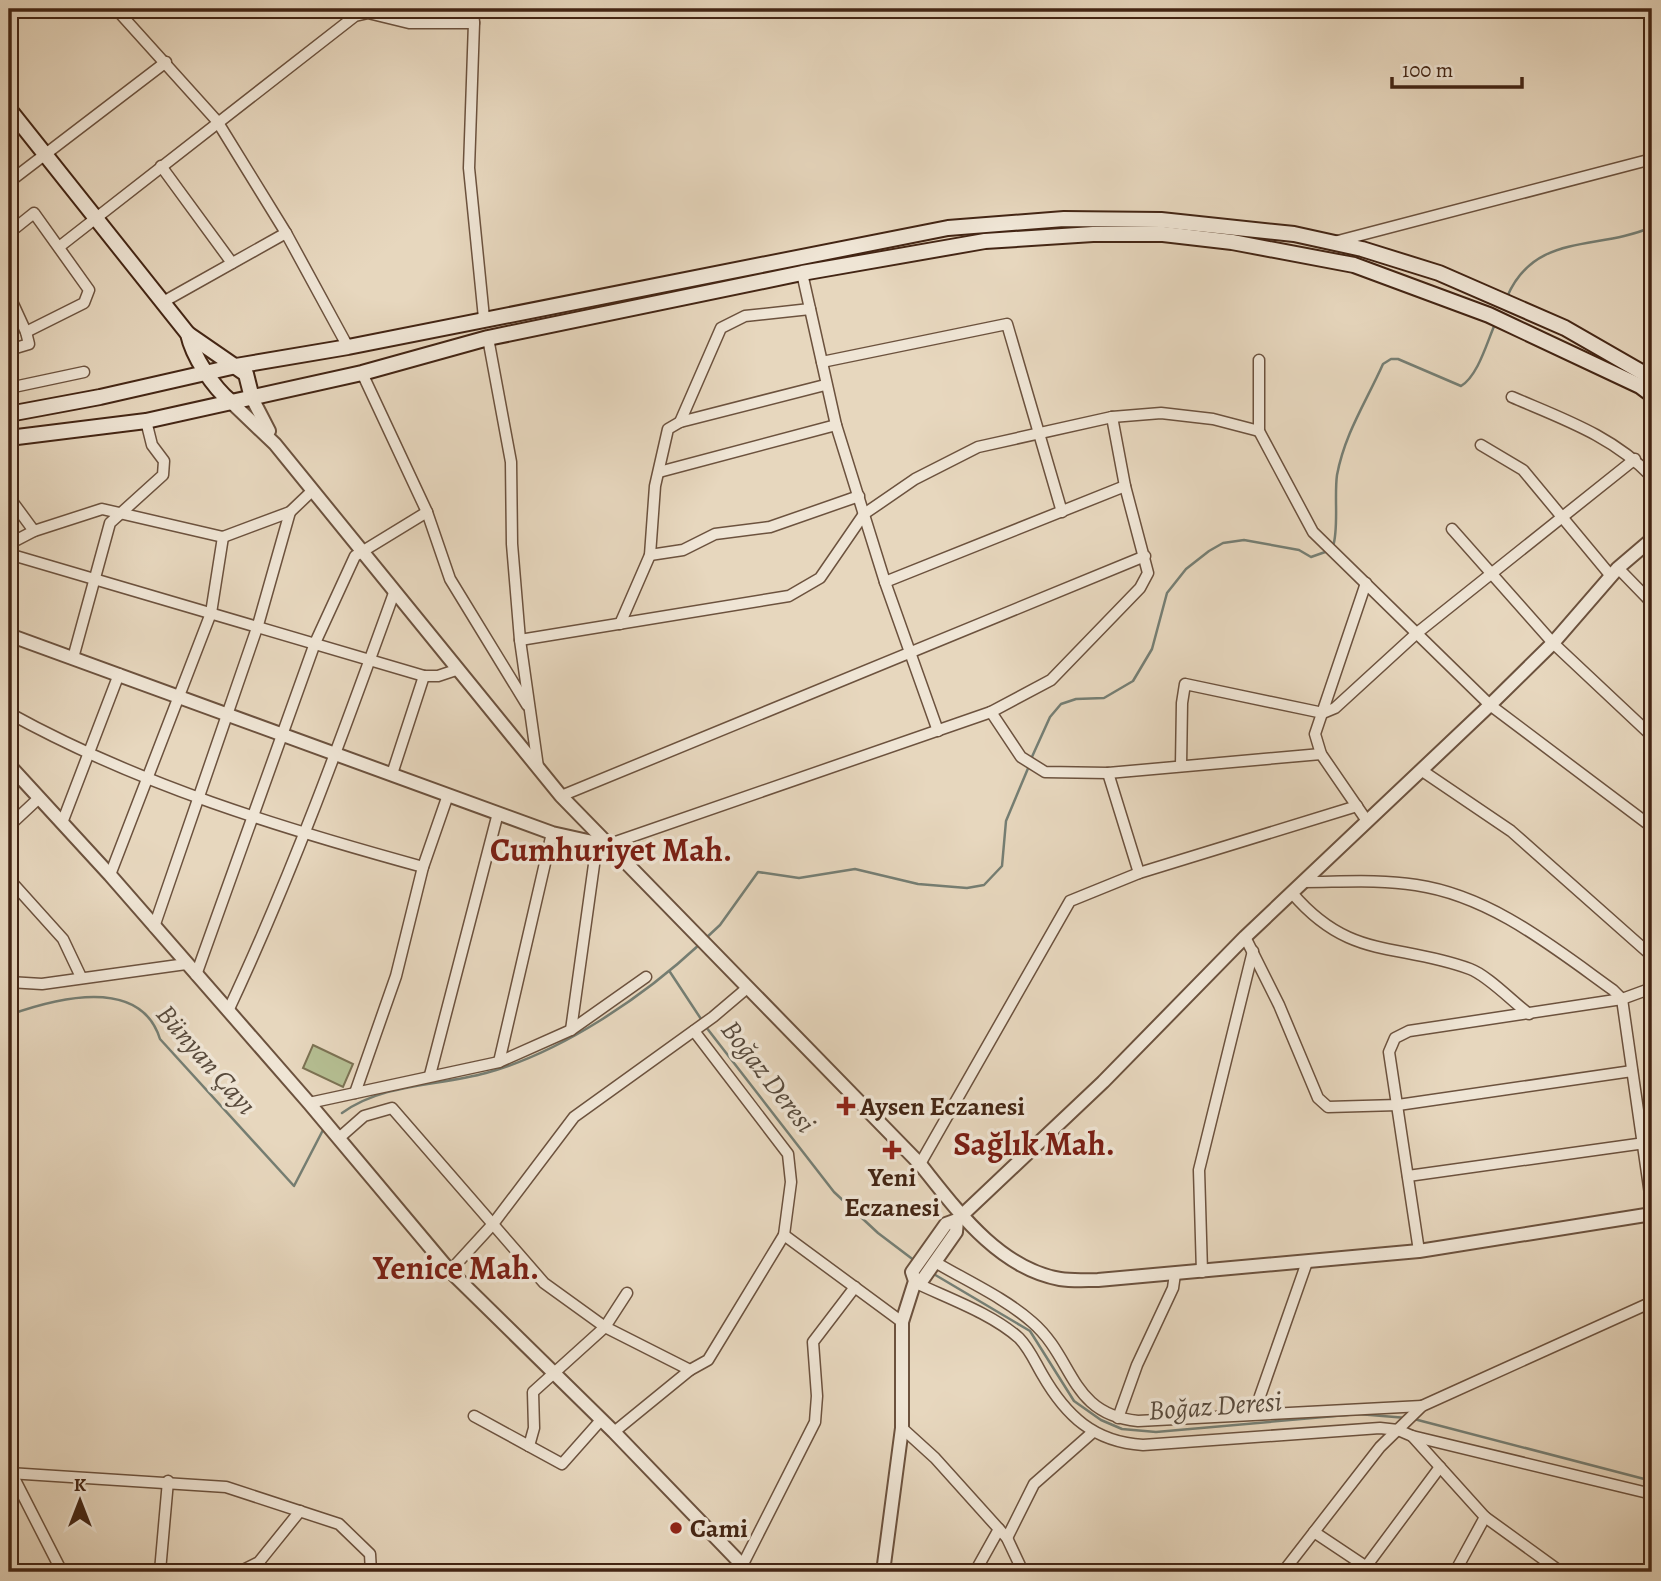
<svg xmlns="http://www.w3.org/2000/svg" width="1661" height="1581" viewBox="0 0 1661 1581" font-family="Alegreya,serif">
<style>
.green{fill:#b5be92;stroke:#7c7253;stroke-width:2}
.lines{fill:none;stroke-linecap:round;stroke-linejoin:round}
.stream{stroke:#757e73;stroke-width:2.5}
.minor-casing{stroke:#6c523e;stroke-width:13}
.tertiary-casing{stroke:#6c523e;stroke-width:16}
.secondary-casing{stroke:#432514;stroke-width:18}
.minor{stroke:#efe5d5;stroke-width:10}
.tertiary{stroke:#efe5d5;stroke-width:12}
.secondary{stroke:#efe5d5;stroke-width:14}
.poi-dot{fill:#8f2418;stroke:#efe5d5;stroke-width:2.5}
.labels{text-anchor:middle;stroke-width:7;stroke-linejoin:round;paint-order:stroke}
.poi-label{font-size:26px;font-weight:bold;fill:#432514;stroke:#efe5d5;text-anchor:start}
.water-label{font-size:28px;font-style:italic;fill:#584a3c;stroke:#efe5d5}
.district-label{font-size:33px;font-weight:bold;fill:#7a1f14;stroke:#efe5d5}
</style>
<rect width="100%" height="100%" fill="#e7d7be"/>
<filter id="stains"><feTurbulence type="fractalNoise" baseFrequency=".00286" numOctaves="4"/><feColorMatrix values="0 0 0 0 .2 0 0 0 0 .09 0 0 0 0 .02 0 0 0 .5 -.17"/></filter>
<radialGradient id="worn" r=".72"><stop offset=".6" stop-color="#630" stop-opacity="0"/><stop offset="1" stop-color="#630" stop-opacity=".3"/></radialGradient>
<path class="green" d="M313,1045l40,19 -10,23 -40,-19z"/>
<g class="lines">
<g class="stream">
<path d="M1507,297c28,-65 89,-46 145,-70"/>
<path d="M1333,546c6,-17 1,-50 4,-71 8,-42 29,-73 46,-111l8,-5h7l63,27c17,-10 26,-44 34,-62"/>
<path d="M1031,759l19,-42 11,-13 15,-5 28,-1 29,-17 19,-32 15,-56 19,-24 23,-18 14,-8 21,-3 55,10 12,7 17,-6"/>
<path d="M705,939l15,-14 38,-53 41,6 56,-9 63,15 49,4 17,-3 18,-19 4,-45 23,-55"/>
<path d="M670,972l33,50"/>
<path d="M9,1015c45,-16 131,-40 151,24l134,147 29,-56"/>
<path d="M706,1027l128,165 44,41 37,28"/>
<path d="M342,1113c41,-30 97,-27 144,-40 76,-21 157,-76 214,-129"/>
<path d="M932,1273l98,58 44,70 27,19 21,9 34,3 202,-18 49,4"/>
<path d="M1414,1419l238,62"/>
</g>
<defs>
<g id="minor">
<path d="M116,9l101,112 69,112 62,114"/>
<path d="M473,9l1,14"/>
<path d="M161,166l71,97"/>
<path d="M9,182l157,-120"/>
<path d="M9,233l25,-20 55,77 -5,13 -58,29"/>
<path d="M1334,242l318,-83"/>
<path d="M59,247l296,-231 13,-3 41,10h65l-5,145 15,150"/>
<path d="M802,273l34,152 49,157 53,149"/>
<path d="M9,295l17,37 3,12 -20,6"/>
<path d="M163,302l123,-69"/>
<path d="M488,338l23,124 1,82 8,96 18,127"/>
<path d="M1259,360v71l54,101 177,173 162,122"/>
<path d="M822,362l185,-38 55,188"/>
<path d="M362,373l65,139 23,67 77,126"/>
<path d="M9,388l75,-16"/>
<path d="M1512,397c51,22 101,39 140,80"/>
<path d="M680,422l41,-94 24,-12 65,-7"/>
<path d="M1481,445l42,25 88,106"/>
<path d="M659,472l177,-47"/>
<path d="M9,497l25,34"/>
<path d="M1452,529l101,114 99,93"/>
<path d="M9,544l25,-13 68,-22 121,28 67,-25 22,-21"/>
<path d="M9,554l415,122"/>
<path d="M650,555l33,-5 32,-16 55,-7 89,-31"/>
<path d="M1618,568l34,35"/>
<path d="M885,582l240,-96"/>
<path d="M1366,583l-51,151 6,20 46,67"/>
<path d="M620,624l30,-69 5,-69 13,-57 12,-7 145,-37"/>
<path d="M520,640l269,-44 31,-18 44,-64 51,-35 63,-32 134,-30 49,-4 52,6 46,12"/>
<path d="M73,658l37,-135 53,-48 1,-14 -12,-16 -6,-24"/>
<path d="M991,712l30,45 24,15 63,1 213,-19"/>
<path d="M9,713c130,72 272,115 414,154"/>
<path d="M1181,766l1,-63 3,-19 138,29 12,-5 82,-75 218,-174"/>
<path d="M1421,770l90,61 141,125"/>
<path d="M1108,773l31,100"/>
<path d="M392,774l32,-98h14l18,-6"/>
<path d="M561,796l584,-240"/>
<path d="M62,823l57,-149"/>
<path d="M9,826l30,-28"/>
<path d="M607,845l384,-133 60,-32 89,-92 8,-15 -23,-87 -13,-69"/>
<path d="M110,875l101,-262 12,-76"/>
<path d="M9,879l54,60 18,38"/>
<path d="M1303,882c38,0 76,-3 113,3 75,11 137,62 197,105l9,9 30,209"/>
<path d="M1292,893c58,68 104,49 178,76 17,6 43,33 59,45"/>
<path d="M154,927l104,-302 32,-113"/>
<path d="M1245,937l34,68 39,93 10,9 70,-2 234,-34"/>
<path d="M196,975l119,-332 40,-87 72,-44"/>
<path d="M9,982l33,2 144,-20"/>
<path d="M228,1011c64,-136 115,-277 166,-418"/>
<path d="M571,1030l26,-187"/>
<path d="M694,1031l94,123 3,28 -7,53"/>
<path d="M499,1062l53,-229"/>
<path d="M430,1075l68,-262"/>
<path d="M355,1093l41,-117 27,-109 25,-72"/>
<path d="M309,1103l190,-41 72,-32 75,-53"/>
<path d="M339,1138l25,-22 28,-8 152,175 61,44 85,43 18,-10 76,-125 118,87"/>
<path d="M920,1164l150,-263 69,-28 218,-67"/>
<path d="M1408,1176l244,-34"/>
<path d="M1419,1251l-30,-199 6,-14 14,-7 213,-32 30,-11"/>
<path d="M935,1262c32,19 70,36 97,60 43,37 37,92 106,99l284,-15"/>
<path d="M450,1271l43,-47 81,-107 139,-100 33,-28"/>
<path d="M1202,1272l-3,-102 54,-219"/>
<path d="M914,1282c33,16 77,31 105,56 10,10 16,24 23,36 24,42 52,68 101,71l237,-17 18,2 14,6 240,58"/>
<path d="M1257,1412l3,-16 47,-134"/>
<path d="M474,1416l55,30 5,-18 -1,-36 72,-65 22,-34"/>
<path d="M1118,1418l19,-53 36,-77 2,-14"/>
<path d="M902,1428l33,30 72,80 16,34"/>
<path d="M614,1432l76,-62"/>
<path d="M1412,1436l73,81 76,55"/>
<path d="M529,1446l33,18 39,-44"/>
<path d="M9,1473l217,14 113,37 31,30 1,18"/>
<path d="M12,1474l50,98 181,-2 16,-8 41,-51"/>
<path d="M1314,1532l60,40"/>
<path d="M1007,1538l27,-54 59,-52"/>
<path d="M742,1566l73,-144 2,-26 -4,-54 42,-55"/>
<path d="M160,1571l8,-90"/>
<path d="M975,1572l24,-43"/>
<path d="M1283,1572l97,-125 42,-41 230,-104"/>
<path d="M1362,1572l78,-105"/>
<path d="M1455,1572l30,-55"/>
</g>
<g id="tertiary">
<path d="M252,398l17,33"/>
<path d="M231,402l44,42 286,352 359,368c36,45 78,104 140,115 12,2 25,1 38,1l321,-29 233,-37"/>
<path d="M9,635l543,198 54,12"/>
<path d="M9,765l101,110 199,228 141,168 164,161 135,140"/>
<path d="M915,1281l8,-2 33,-47 1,-12"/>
<path d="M883,1572l19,-144v-106l13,-41 -3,-9 34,-48 11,-4 146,-138 142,-145 245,-232 63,-62 65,-75 34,-29"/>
</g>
<g id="secondary">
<path d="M9,109l179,225c5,23 25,53 43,68"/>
<path d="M188,334l58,40 6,24"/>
<path d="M9,414l91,-17 136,-31 112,-19 600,-119 116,-9 97,1 133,14 68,15 77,24 126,55 87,50"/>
<path d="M9,438l137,-17 216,-48 126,-35 314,-65 183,-32 108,-7h70l69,8 122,23 135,50 151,71 12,9"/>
</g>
</defs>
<use href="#minor" class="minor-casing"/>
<use href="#tertiary" class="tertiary-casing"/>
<use href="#secondary" class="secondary-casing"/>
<use href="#minor" class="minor"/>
<use href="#tertiary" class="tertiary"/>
<use href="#secondary" class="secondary"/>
</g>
<g class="poi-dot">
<path d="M842.5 1095.5h7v7h7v7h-7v7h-7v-7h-7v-7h7z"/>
<path d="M888.5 1139.5h7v7h7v7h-7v7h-7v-7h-7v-7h7z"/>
<circle cx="676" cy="1528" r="7"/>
</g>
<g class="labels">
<g class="poi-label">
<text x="860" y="1115">Aysen Eczanesi</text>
<text x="892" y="1186" text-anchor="middle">Yeni<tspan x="892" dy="30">Eczanesi</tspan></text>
<text x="690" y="1537">Cami</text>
</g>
<g class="water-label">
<text transform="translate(207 1059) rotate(49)" y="10">Bünyan Çayı</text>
<text transform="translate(769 1076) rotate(52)" y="10">Boğaz Deresi</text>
<text transform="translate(1215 1405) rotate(-4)" y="10">Boğaz Deresi</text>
</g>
<g class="district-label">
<text x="611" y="861">Cumhuriyet Mah.</text>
<text x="1034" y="1155">Sağlık Mah.</text>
<text x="456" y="1279">Yenice Mah.</text>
</g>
</g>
<rect width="1661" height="1581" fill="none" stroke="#e7d7be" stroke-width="35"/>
<rect x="10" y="10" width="1640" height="1560" fill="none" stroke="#432514" stroke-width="3.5"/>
<rect x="18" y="18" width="1626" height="1546" fill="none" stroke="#432514" stroke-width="2"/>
<g transform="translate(80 1501)" stroke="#efe5d5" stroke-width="5" paint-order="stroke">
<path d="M0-5L12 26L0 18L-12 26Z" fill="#432514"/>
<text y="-10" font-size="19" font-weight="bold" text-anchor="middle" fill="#432514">K</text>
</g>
<path d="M1392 77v10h130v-10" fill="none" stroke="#432514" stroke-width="3.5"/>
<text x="1402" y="77" font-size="21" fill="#432514" stroke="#efe5d5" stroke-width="5" paint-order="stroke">100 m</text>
<rect width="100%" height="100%" filter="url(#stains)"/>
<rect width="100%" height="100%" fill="url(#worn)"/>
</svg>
